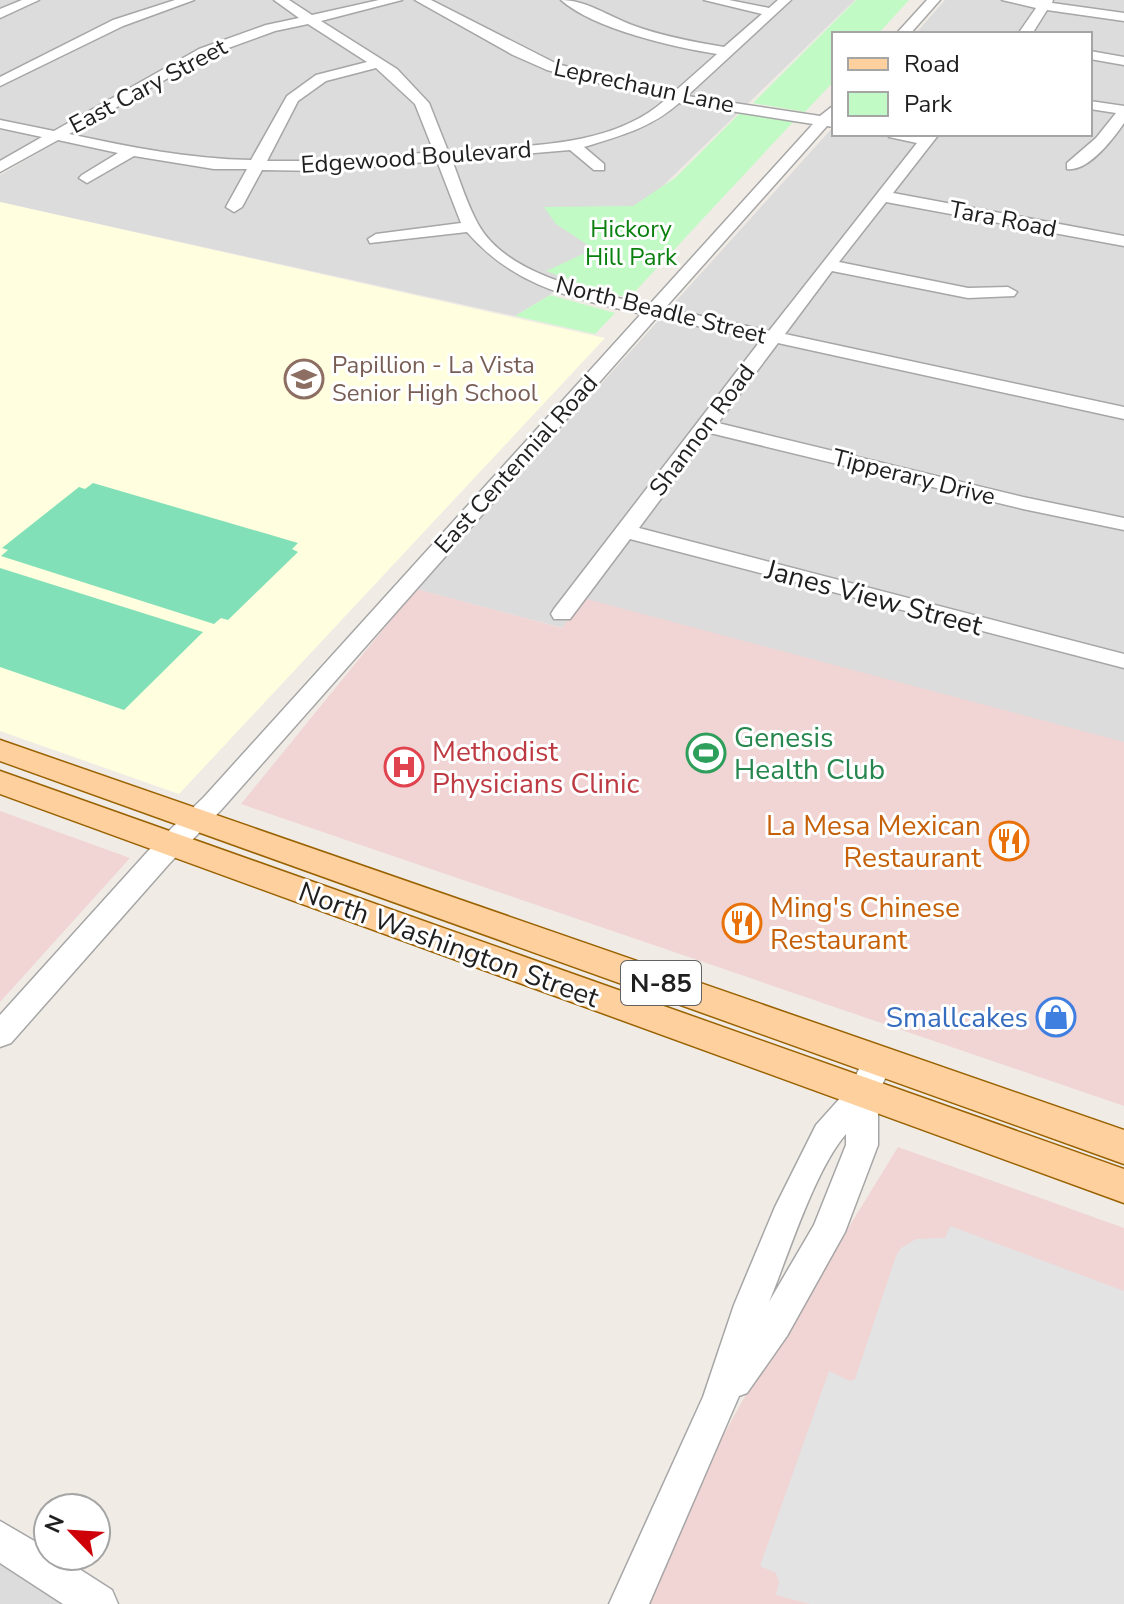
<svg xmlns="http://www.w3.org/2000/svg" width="1124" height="1604" viewBox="0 0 1124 1604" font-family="'Nunito Sans',sans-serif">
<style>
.residential{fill:#dddcdc}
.commercial{fill:#f1d4d4}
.education{fill:#fffedf}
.park{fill:#c1fac4}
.pitch{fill:#82e0b8}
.parking{fill:#e3e3e3}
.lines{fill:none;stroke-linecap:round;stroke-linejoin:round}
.minor-casing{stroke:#a6a6a6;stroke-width:3}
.major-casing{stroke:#9a6100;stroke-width:3}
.minor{fill:#fff;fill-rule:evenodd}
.major{fill:#fdd09d;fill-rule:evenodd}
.labels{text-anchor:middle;stroke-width:6;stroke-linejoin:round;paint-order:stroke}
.far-street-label{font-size:24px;fill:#1f1f1f;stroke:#fff}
.far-park-label{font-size:24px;fill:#0a800f;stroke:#fff}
.far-education-label{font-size:24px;fill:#785e54;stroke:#fff;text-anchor:start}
.shield{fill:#fff;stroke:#626262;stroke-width:2}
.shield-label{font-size:26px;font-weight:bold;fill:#1f1f1f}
.street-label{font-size:28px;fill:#1f1f1f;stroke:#fff}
.leisure-label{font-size:28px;fill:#27864d;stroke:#fff;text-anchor:start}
.health-label{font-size:28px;fill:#be3a42;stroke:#fff;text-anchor:start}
.food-label{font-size:28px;fill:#c56008;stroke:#fff;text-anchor:end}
.shop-label{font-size:28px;fill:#366cbe;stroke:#fff;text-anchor:end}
</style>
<rect width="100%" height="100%" fill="#f0ece5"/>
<g class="residential">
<path d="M0,0h384l-134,31 -48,17 -202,115z"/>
<path d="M402,0h453l-305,295 -35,21 -515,-114v-27l204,-118 48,-21z"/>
<path d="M945,0h179v761l-561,-133 -147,-39 418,-463v8h256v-100h-175z"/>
<path d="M0,1523l86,81h-86z"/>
</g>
<g class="commercial">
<path d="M416,589l146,39 21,-30 541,144v364l-883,-302z"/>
<path d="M0,811l130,47 -130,144z"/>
<path d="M898,1147l226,81v376h-494l114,-206z"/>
</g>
<path class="education" d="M0,202l605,136 -426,456 -179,-63z"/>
<g class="park">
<path d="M856,0h53l-31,34h-44v47l-29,31 -52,-9z"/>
<path d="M741,112l53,9 -165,177 -43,-12 -40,-15 48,-22 -38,-25 -12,-17 89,-1 42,-28z"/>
<path d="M550,295l65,18 -20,21 -80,-18z"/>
</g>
<g class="pitch">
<path d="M93,483l205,60 -6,6 6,3 -70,68 -7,-2 -7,6 -213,-68 7,-6 -6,-2 77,-61 6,2z"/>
<path d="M0,568l203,64 -79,78 -124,-43z"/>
</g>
<path class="parking" d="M950,1226l174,65v313h-314l-34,-9 3,-12 -3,-10 -16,-7 69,-195 21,10 5,-2 41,-123 5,-8 15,-9 29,-1z"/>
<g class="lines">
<defs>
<g id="minor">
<path d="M22,0h17l-39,18v-9z"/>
<path d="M175,0h19l-71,26 -123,60v-9l113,-57z"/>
<path d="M274,0h15l23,15 67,-15h23l-81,21 76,48 32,34 19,48c71,-6 161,-1 217,-51l-118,-30 -34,-15 -98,-55h16l126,64 116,29 44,-39c-44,-7 -123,-25 -156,-54 25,0 47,16 71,25 30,11 61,17 92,22l38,-33 -58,-14h25l40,8 9,-8h13l-104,96 133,20 14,-11v22l-7,-1 -162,182 104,23 148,-188 -28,-6 -2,-3h52l-46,59 231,43v10l-238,-44 -47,60 129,26 40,-1 9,5 -3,4 -46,2 -136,-27 -47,63 339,73v12l-346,-76 -60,80 305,74 101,21v12l-101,-21 -313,-76 -71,95 485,126v14l-494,-129 -60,80h-16l-3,-5 3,-5 207,-269 -104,-23 -435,492 -53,55 -158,179 -11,4v-32l149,-165 55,-53 437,-483c-70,-17 -125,-26 -174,-82l-97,11 -2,-4 8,-5 85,-11 -24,-62 -114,10 -61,-1 -20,37 -8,5 -8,-5 21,-38h-33l-80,-13 -47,27 -8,-5 3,-3 36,-22 -60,-13 -58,32v-11l42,-24 -42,-9v-8l54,11 145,-82 67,-24 33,-7zM308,24l59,38 -51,13 -29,21 -36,64c-62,-1 -121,-13 -182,-26l140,-79 66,-24zM376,68l39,36 19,48 -111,9h-56l31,-60 28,-20zM679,103l134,21 -164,181c-53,-12 -143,-29 -171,-81 -11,-20 -18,-43 -26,-64l118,-10 24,20h10v-6l-20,-17c36,-11 67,-19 95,-44z"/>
<path d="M927,0h13l-30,34h-14z"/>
<path d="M1002,0h51l-1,3 72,10v8l-77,-11 -15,24h-14l18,-26z"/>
<path d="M1090,51l34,6v8l-34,-6z"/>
<path d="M1090,101l34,5v17c-11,16 -36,49 -57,46v-6l29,-25 20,-25 -26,-4z"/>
<path d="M878,1049l11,3 4,9 -15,33v51l-33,87 -58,104 -40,57 -8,3 -90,208h-40l94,-207 31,-92 41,-98 41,-82 35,-39 16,-34zM846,1134v11l-32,80 -45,77c19,-46 46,-133 77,-168z"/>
<path d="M0,1521l48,28v7h11l53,34 6,14h-55l-63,-41z"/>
</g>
<g id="major">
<path d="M0,740l1124,390v34l-1124,-403z"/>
<path d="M0,771l1124,398v34l-1124,-409z"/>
</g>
</defs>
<use href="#minor" class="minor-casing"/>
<use href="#major" class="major-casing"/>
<use href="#minor" class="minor"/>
<use href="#major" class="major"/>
</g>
<defs>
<symbol id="school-ring" viewBox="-11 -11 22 22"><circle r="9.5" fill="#fff" stroke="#8d6e63" stroke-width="1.5"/><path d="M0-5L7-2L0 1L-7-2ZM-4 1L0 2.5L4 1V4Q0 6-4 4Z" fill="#8d6e63"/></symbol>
<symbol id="stadium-ring" viewBox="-11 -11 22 22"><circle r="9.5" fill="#fff" stroke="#2e9e5b" stroke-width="1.5"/><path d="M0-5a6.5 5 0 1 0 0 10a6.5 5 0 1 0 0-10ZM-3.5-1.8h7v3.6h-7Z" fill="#2e9e5b"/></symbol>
<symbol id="hospital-ring" viewBox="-11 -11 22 22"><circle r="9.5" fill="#fff" stroke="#e0444e" stroke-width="1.5"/><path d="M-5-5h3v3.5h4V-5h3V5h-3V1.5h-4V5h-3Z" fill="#e0444e"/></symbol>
<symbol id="restaurant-ring" viewBox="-11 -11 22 22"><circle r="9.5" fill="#fff" stroke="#e8710a" stroke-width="1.5"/><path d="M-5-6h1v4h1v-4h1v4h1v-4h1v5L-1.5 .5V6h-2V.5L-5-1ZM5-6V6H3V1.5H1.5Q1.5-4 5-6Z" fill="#e8710a"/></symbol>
<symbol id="shop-ring" viewBox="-11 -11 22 22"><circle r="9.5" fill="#fff" stroke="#3f7fe0" stroke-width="1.5"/><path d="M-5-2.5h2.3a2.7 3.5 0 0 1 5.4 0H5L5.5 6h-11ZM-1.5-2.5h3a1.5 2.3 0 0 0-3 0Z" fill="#3f7fe0"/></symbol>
</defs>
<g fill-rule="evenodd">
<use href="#school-ring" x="282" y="357" width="44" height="44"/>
<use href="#stadium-ring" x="684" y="731" width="44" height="44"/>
<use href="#hospital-ring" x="382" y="745" width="44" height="44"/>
<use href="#restaurant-ring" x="987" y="819" width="44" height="44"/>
<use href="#restaurant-ring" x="720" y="901" width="44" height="44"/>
<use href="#shop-ring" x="1034" y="995" width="44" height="44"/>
</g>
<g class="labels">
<g class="far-street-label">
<text transform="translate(148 86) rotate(-28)" y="8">East Cary Street</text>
<text transform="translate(644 86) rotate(12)" y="8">Leprechaun Lane</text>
<text transform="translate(416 157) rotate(-4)" y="8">Edgewood Boulevard</text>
<text transform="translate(1003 219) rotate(11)" y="8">Tara Road</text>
<text transform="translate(661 310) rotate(14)" y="8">North Beadle Street</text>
<text transform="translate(702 430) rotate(-53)" y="8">Shannon Road</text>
<text transform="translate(516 464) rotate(-48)" y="8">East Centennial Road</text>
<text transform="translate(914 477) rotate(14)" y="8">Tipperary Drive</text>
</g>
<g class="far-park-label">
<text x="631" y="237">Hickory<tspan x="631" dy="28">Hill Park</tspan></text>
</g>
<g class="far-education-label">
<text x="332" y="373">Papillion - La Vista<tspan x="332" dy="28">Senior High School</tspan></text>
</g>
<rect class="shield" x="621" y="961" width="80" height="44" rx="6"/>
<g class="shield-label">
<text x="661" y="992">N-85</text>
</g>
<g class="street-label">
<text transform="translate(874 597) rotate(15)" y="10">Janes View Street</text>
<text transform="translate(449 944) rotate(20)" y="10">North Washington Street</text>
</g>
<g class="leisure-label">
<text x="734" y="747">Genesis<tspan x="734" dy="32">Health Club</tspan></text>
</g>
<g class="health-label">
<text x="432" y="761">Methodist<tspan x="432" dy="32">Physicians Clinic</tspan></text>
</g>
<g class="food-label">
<text x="981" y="835">La Mesa Mexican<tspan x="981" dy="32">Restaurant</tspan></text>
<text x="770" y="917" text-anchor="start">Ming's Chinese<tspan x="770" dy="32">Restaurant</tspan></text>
</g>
<g class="shop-label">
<text x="1028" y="1027">Smallcakes</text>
</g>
</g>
<rect x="832" y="32" width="260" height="104" fill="#ffffff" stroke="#a5a5a5" stroke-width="2"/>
<rect x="848" y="58" width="40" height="12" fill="#fdd09d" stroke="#a5a5a5" stroke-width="2"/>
<text x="904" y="72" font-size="24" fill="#1f1f1f">Road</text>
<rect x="848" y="92" width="40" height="24" fill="#c1fac4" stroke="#a5a5a5" stroke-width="2"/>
<text x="904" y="112" font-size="24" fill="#1f1f1f">Park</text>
<g transform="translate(72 1532) rotate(295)"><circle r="38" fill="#ffffff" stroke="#a5a5a5" stroke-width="2"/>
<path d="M0-6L14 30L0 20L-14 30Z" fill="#ce0008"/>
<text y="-12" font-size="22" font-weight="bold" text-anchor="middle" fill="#1f1f1f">N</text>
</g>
</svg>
